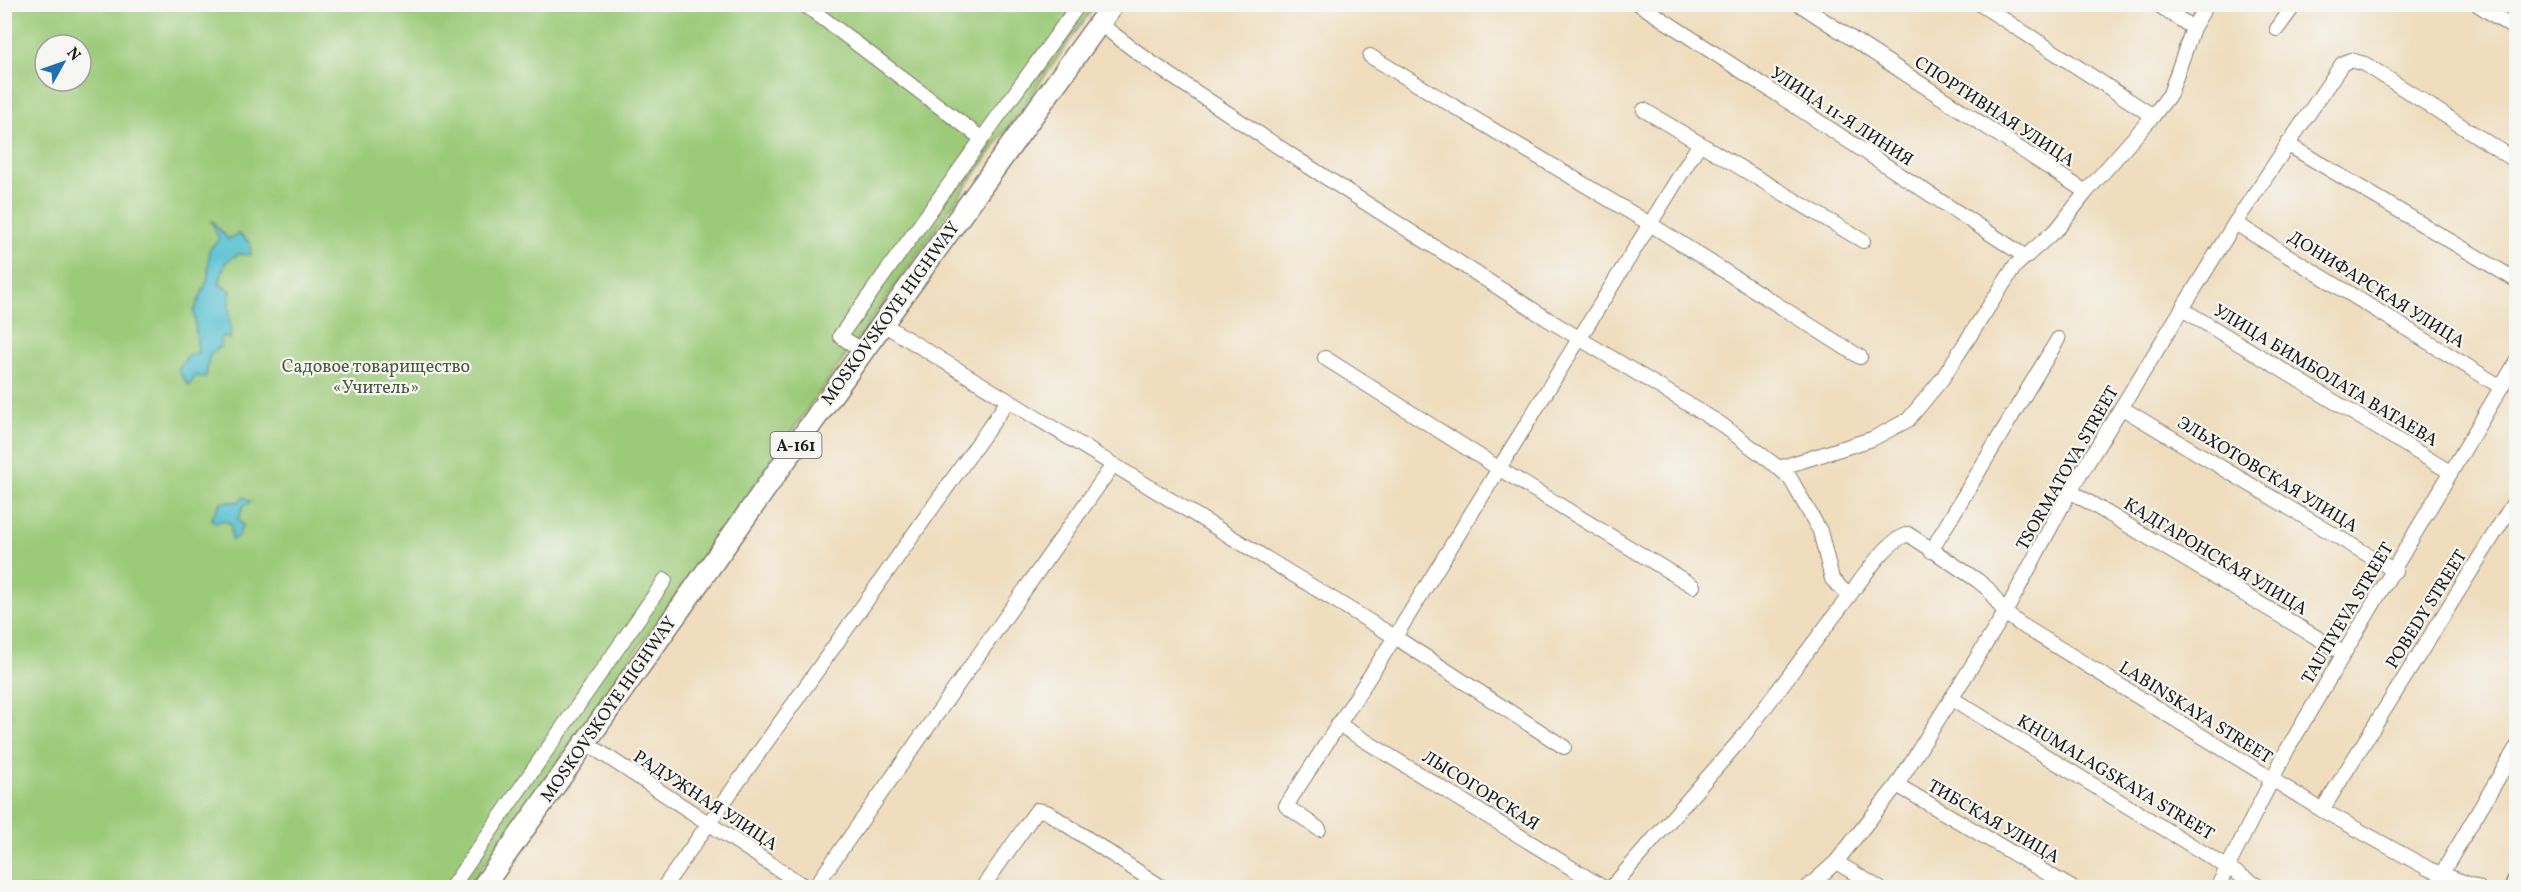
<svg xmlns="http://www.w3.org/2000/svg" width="2521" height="892" viewBox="0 0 2521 892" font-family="Vollkorn,serif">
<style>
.green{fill:#9bca78;stroke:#5c734a;stroke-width:1.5;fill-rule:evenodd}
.water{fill:#56c0d1;stroke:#396e76;stroke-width:1.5}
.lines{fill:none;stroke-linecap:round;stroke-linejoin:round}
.minor-casing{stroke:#867c6c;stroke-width:16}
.major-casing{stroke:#867c6c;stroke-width:21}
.highway-casing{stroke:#867c6c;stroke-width:24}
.minor{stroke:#fff;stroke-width:14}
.major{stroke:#fff;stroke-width:18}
.highway{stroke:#fff;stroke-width:21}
.labels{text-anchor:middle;stroke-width:4.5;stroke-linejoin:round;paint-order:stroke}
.shield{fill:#f6f6f2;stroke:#5d5d5c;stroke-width:1.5}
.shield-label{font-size:16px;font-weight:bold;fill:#1c1c1c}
.street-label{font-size:18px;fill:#1c1c1c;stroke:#f6f6f2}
.park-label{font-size:18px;fill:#48593c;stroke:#f6f6f2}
</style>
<rect width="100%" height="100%" fill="#f6f6f2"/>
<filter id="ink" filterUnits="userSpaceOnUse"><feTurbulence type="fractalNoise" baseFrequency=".0167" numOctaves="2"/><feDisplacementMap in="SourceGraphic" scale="12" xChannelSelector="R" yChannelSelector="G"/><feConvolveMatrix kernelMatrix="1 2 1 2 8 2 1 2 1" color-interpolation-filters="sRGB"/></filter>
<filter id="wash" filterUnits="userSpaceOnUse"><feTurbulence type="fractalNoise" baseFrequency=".008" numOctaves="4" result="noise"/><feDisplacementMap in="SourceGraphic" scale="24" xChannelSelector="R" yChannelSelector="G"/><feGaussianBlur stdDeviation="1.35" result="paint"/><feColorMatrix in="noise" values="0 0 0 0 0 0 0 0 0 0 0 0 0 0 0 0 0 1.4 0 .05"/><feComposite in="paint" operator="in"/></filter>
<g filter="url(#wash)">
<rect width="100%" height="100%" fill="#efddbd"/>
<path class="green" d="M5,5h1090l-627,882 -463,1zM45,45h36v36h-36z"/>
<g class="water">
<path d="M211,220l17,19 11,-5 11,9 1,12 -13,-1 -13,9 -6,21 12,7c-5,17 1,32 -1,49l-6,-4 -4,3 1,7 -12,10 -3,21 -11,-1 -6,10 -11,-16 10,-15 10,-2 -4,-42 14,-32 1,-29 10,-11z"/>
<path d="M244,497l7,5 -8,4 -5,14 5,5 -5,11 -6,4 -1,-16 -8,-4 -7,3 -5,-4 10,-17h17z"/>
</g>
</g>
<g filter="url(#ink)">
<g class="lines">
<defs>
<g id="minor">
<path d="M804,4l177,134"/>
<path d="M1639,4l387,253"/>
<path d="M1799,4l287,188 67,-76"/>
<path d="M1980,4l173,112 17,-22 23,-66 14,-24"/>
<path d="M2157,4l36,24"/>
<path d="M2477,4l39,26"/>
<path d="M1100,24l49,37 148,98 252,161 172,104 58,44 11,10 30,53 12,48 17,17 -107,142 -131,150"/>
<path d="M2277,29l18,-25"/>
<path d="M1370,56l280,168 210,133"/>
<path d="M1644,110l219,131"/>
<path d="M2287,144l229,136"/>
<path d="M2235,223l266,164"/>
<path d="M2182,309l268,163"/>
<path d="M883,324l512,313 169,110"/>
<path d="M863,351l-23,-15 239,-332"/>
<path d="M1325,358l173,110 195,118"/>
<path d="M2122,408l273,163"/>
<path d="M1779,468l93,-29 36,-19 34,-41 73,-113 44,-39 27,-35"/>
<path d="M2070,491l273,162"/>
<path d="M1931,551l127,-212"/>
<path d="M1849,596c14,-18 37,-55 59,-62l69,46 11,9 17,24 15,11 302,186 107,59 50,19"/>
<path d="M1951,698l310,190"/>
<path d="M1338,724l266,164"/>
<path d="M585,742l222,146"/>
<path d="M1897,785l175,103"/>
<path d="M2322,810l194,-311"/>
<path d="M1319,829l-33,-23 109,-169 305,-494"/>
<path d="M1836,862l43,26"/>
<path d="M2442,873l74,-125"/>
<path d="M451,888l214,-308"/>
<path d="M663,888l345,-487"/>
<path d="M814,888l299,-423"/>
<path d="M982,888l55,-78 10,2 116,76"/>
<path d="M1807,888l29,-26 61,-77 108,-172 65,-122 165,-268 107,-159 8,-4 15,4 151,97"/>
<path d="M2217,888l70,-138 229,-388"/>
</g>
<path id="major" d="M2514,888l2,-6"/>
<path id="highway" d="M482,888l381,-537 250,-347"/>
</defs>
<use href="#minor" class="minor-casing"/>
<use href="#major" class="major-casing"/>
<use href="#highway" class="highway-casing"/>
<use href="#minor" class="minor"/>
<use href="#major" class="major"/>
<use href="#highway" class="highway"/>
</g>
</g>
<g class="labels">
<rect class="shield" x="770.5" y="432" width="51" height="26" rx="4.5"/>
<g class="shield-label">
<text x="796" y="451">А-161</text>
</g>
<g class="street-label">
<text transform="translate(1995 111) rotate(33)" y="6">СПОРТИВНАЯ УЛИЦА</text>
<text transform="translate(1842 116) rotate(33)" y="6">УЛИЦА 11-Я ЛИНИЯ</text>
<text transform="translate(2377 289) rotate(32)" y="6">ДОНИФАРСКАЯ УЛИЦА</text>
<text transform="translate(890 313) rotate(-54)" y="6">MOSKOVSKOYE HIGHWAY</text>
<text transform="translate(2326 375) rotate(31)" y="6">УЛИЦА БИМБОЛАТА ВАТАЕВА</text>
<text transform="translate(2067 468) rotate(-60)" y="6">TSORMATOVA STREET</text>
<text transform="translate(2268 474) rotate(31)" y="6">ЭЛЬХОТОВСКАЯ УЛИЦА</text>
<text transform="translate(2216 556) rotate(31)" y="6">КАДГАРОНСКАЯ УЛИЦА</text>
<text transform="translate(2426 609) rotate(-58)" y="6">POBEDY STREET</text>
<text transform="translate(2347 613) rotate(-59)" y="6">TAUTIYEVA STREET</text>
<text transform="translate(608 709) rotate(-55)" y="6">MOSKOVSKOYE HIGHWAY</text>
<text transform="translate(2196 712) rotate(32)" y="6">LABINSKAYA STREET</text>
<text transform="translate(2116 777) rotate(31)" y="6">KHUMALAGSKAYA STREET</text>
<text transform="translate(1481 790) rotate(32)" y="6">ЛЫСОГОРСКАЯ</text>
<text transform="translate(706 800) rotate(33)" y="6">РАДУЖНАЯ УЛИЦА</text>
<text transform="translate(1994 821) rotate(30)" y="6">ТИБСКАЯ УЛИЦА</text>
</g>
<g class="park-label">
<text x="376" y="372">Садовое товарищество<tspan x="376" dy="21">«Учитель»</tspan></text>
</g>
</g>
<rect width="2521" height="892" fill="none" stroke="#f6f6f2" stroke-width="24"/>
<g transform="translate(63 63) rotate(50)"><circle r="28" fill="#f6f6f2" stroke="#9f9f9c" stroke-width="1.5"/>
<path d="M0-4.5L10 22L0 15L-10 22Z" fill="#1f6fb2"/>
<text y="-9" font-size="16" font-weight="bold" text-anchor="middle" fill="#1c1c1c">N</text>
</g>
</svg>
